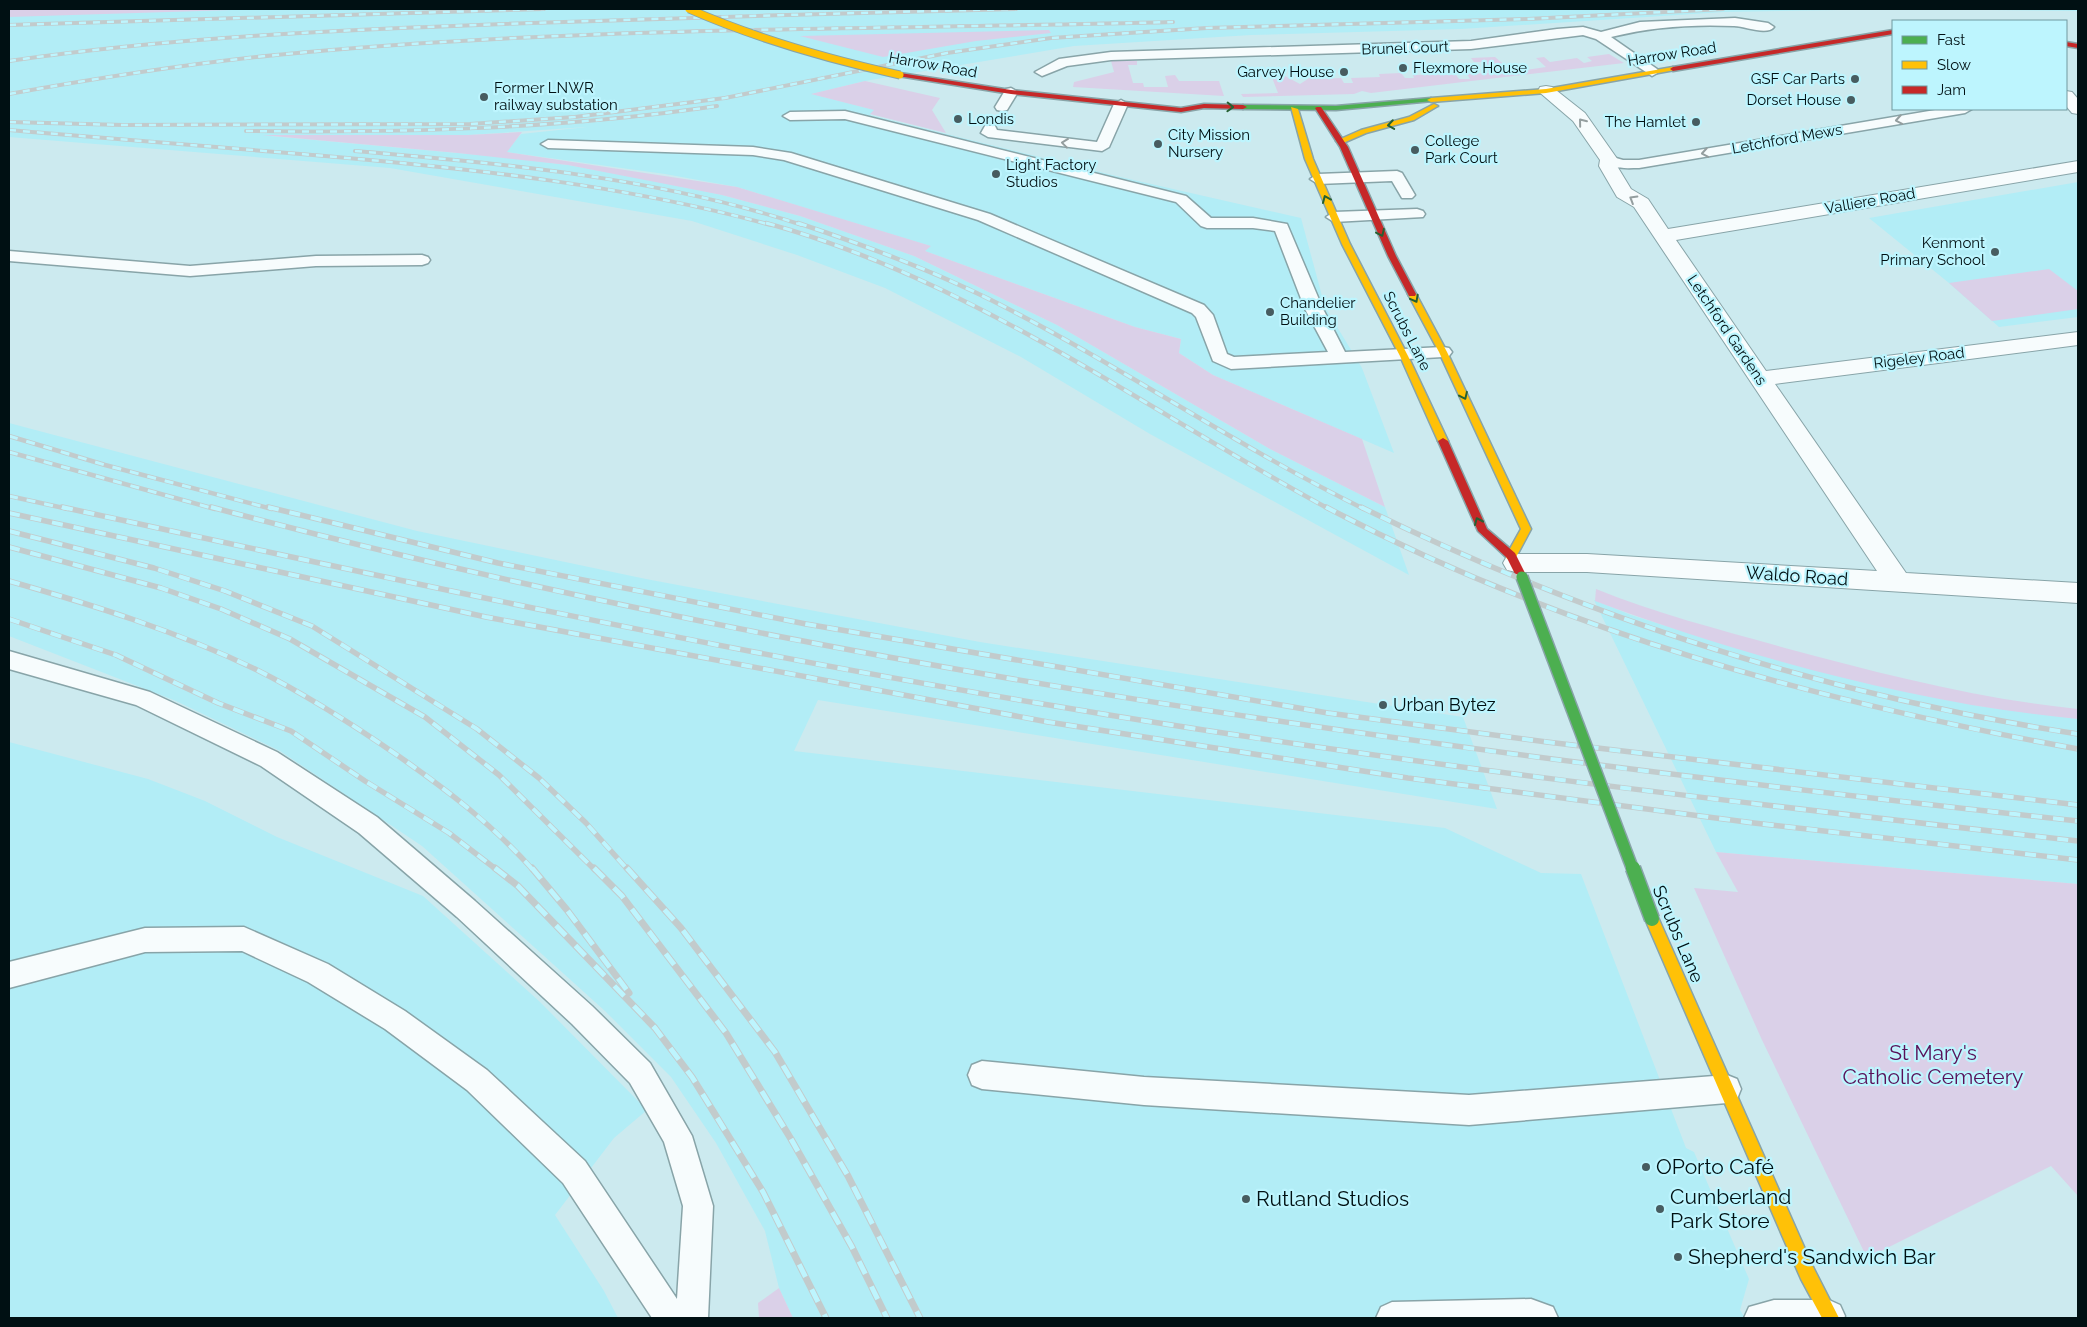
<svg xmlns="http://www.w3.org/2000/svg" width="2087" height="1327" viewBox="0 0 2087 1327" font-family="Raleway,sans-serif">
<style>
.built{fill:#b2edf6}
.green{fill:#dad0e8}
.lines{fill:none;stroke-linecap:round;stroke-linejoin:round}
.lane-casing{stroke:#88a4a8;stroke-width:3}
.street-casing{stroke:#88a4a8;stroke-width:2}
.fast-casing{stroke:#88a4a8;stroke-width:3}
.slow-casing{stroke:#88a4a8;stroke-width:3}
.jam-casing{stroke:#88a4a8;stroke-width:3}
.lane{fill:#f7fcfd;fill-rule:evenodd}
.street{fill:#f7fcfd;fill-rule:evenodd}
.fast{fill:#4caf50;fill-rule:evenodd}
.slow{fill:#ffc107;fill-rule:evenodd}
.jam{fill:#c62828;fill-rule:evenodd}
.rail-far3-casing{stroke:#c2cbcc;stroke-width:4}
.rail-far2-casing{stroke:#c2cbcc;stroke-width:4.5}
.rail-far1-casing{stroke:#c2cbcc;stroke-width:5.5}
.rail-casing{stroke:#c2cbcc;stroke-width:7}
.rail-far3{stroke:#bdf5fe;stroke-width:2.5;stroke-dasharray:7;stroke-linecap:butt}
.rail-far2{stroke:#bdf5fe;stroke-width:3;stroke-dasharray:9;stroke-linecap:butt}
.rail-far1{stroke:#bdf5fe;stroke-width:4;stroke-dasharray:11;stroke-linecap:butt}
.rail{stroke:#bdf5fe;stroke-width:5;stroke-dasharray:14;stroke-linecap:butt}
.fast-bridge-far1-casing{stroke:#88a4a8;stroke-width:14;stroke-linecap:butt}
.fast-bridge-casing{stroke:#88a4a8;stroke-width:17;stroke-linecap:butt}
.slow-bridge-casing{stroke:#88a4a8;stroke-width:9;stroke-linecap:butt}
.fast-bridge-far1{stroke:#4caf50;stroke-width:11}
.fast-bridge{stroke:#4caf50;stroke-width:14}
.slow-bridge{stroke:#ffc107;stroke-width:7}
.oneway{stroke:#266032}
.oneway2{stroke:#949e9f}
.poi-dot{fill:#475c60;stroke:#bdf5fe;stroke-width:2}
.labels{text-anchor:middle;stroke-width:4.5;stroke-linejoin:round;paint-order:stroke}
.far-street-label{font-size:15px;fill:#001013;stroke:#bdf5fe}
.far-poi-label{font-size:15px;fill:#001013;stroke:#bdf5fe;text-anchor:start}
.street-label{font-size:18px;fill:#001013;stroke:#bdf5fe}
.poi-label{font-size:18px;fill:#001013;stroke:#bdf5fe;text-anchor:start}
.near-park-label{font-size:21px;fill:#591058;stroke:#bdf5fe}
.near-poi-label{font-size:21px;fill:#001013;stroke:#bdf5fe;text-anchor:start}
</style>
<rect width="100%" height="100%" fill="#cceaef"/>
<g class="built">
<path d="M9,9h2069v2l-178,-2 -177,3 -262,17 -210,6 -177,11 -209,35 -53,13 63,16 -5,5 246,61 185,42 24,89 37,61 32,85 -181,-78 -34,-22 2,-14 -46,-12 -210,-76 5,-5 -193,-59 -72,-13 -159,-22 15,-18 66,-7 -119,8 -198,1 231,21 67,8 87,16 67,14 78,21 114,40 143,69 213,124 115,58 24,68 -259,-141 -129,-77 -136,-69 -88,-33 -105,-34 -302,-53 -381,-31z"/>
<path d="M2078,182v135l-79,10 -50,-44 -80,-65z"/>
<path d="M9,423l408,108 229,48 334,63 483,75 34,92 -679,-109 -24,51 651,77 96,45 40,1 105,274 8,4 55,127 -9,31 5,8h-952l-14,-30 -14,-57 -49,-88 -45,-66 -66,-66 -183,-165 -142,-95 -104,-50 -167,-65z"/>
<path d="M1594,600l37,15 80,25 152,41 116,25 99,13v165l-362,-32z"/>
<path d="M9,742l139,37 57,22 72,36 146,59 117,106 107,108 -33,28 -59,77 49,76 14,27h-609z"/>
</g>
<g class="green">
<path d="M9,9h255l-255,8z"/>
<path d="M1049,30l2,3 -75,8 -93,16 -83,-21z"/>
<path d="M1609,54l15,9 -253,30 -9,-2 -8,3 -111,3 -2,-3 37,-1 -7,-18h12l17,9 11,-7 8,2 22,-1 3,5h9l-2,-5 29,-1 -1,-3 22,-1 4,5h9l-1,-3h43l3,4h11l-3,-5 22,-1 -7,-11h-8l-3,-4 24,-1 18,15 33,-5 -10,-9 8,-1 6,5 27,-4 7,5 8,-2 -5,-4z"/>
<path d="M1111,61h26v4h-9l5,18h10l1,4h24l-3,-11 10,-1 4,6h40l5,15 -151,-9 1,-5 40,-10z"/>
<path d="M865,81l75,17 -8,12 14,23 -76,-19 4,-4 -63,-16z"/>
<path d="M522,132l-15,20 230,35 194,59 -6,5 210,76 46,12 -2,14 34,22 149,64 23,68 -115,-58 -213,-124 -143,-69 -114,-40 -78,-21 -154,-30 -110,-12 -196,-18h206z"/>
<path d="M2049,269l29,22v18l-86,12 -43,-38z"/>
<path d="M1596,589c61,25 126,41 189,59 97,26 194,51 293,61v10c-160,-15 -332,-62 -483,-118z"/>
<path d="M1716,852l362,32v312l-27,-30 -184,92 -105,-218 -68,-152 44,4z"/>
<path d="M779,1288l14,30h-34l-1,-15z"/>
</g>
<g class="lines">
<defs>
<g id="lane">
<path d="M1735,18l33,5 6,4c-7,9 -29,-1 -40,-1 -41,-2 -83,1 -123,11l46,32 2,3 -7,4 -56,-37 -13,-4 -112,14 -360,11 -44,6 -25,10 -7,-4 24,-13 52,-7 360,-11 86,-12 26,-2 18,5 39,-10z"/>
<path d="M1011,88l7,4 -11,18 -5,1 -5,-1 -2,-3 11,-18z"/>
<path d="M1121,100l7,4 -19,43 -7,4 -114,-14 -7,-4 4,-7h10l2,4 100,12 17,-38z"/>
<path d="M1941,109h31l-7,4 -326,55c-12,0 -29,2 -37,-8l7,-4 14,4h16z"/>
<path d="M845,111l341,85 25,22h42l34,6 36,85 22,43 98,-5 6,1 3,4 -3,4 -6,1 -212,12 -18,-8 -17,-44 -4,-4 -214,-93 -194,-60 -31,-5 -205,-7 -7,-4 7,-4 205,7 38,6 199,61 214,91 9,10 14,39 7,3 94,-5 -23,-43 -30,-78 -22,-3h-46l-6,-2 -25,-24 -331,-83 -55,1 -7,-4 7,-4z"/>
<path d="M1397,171l5,2 13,22 -3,3h-10l-10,-17 -74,3 -8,-5 8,-5z"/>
<path d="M1417,209l6,2 2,3 -2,3 -89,5 -8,-5 8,-5z"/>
<path d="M9,251l181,15 126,-10 106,-1 6,2 2,3 -2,3 -6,2 -106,1 -126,10 -181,-15z"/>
<path d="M9,651l141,41 127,60 100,65 98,84 117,105 58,57 42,73 21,70 -5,112h-56l-89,-135 -96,-93 -82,-61 -77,-47 -66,-31 -97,1 -136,36v-26l136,-34 99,-1 84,37 77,47 82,59 98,91 92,138 6,-93 -19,-64 -34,-59 -58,-59 -115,-107 -98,-84 -98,-67 -125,-61 -127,-36z"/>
<path d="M982,1061l162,16 325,18 258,-20 10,4 4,10 -4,10 -10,4 -258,22 -325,-20 -162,-16 -10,-4 -4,-10 4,-10z"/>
<path d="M1531,1299l22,8 5,11h-182l5,-11 11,-5z"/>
<path d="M1774,1300h55l11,5 5,11 -1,2h-100l5,-11z"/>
</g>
<g id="street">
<path d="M1546,86l6,1 33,26 33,47 -1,6 14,23 17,10 20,30 410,-68v11l-402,68 90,131 312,-39v13l-303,39 131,189 172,10v20l-491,-31h-71l-9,-2 -4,-7 4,-7 9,-2h71l290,17 -243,-364 -17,-10 -18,-31 1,-6 -27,-39 -35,-30 2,-4z"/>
<path d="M2066,91l6,1 6,7v15l-6,-1 -6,-7z"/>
</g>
<path id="fast" d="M1431,98l2,1v2l-97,9 -93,-1 -4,-2 4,-2 93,1z"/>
<g id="slow">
<path d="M1673,67l2,1v2l-129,23 -115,9 -4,-2 4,-2 115,-9z"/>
<path d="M1434,104l4,2 -2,1 -22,13 -48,13 -23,10 -7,-2 25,-11 48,-13z"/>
<path d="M1291,107l7,2 15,50 37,85 58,112 40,85 -2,2 -3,1 -5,-3 -38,-85 -58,-112 -37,-85z"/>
<path d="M1412,291l4,3 31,58 84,177 -16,30h-8l-1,-3 15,-27 -82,-177 -31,-58z"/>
<path d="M1652,913l5,2 156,352 26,51h-17l-21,-39 -156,-360 2,-4z"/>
</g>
<g id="jam">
<path d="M1893,30v4l-220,37 -3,-2 3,-2z"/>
<path d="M2066,42l12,2v4l-12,-2z"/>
<path d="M900,73l111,17 170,18 23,-4 39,1 4,2 -4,2 -39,-1 -23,4 -170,-18 -113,-18 -1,-1z"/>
<path d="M1317,107h4l27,40 48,109 20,38 -1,2h-6l-1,-2 -20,-38 -48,-109 -25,-39z"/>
<path d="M1443,438l5,3 39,88 28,24 12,24 -1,3h-8l-11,-22 -29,-27 -40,-90z"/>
</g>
</defs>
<use href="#lane" class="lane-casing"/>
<use href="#street" class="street-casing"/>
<use href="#fast" class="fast-casing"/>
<use href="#slow" class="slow-casing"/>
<use href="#jam" class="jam-casing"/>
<use href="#lane" class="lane"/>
<use href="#street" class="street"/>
<use href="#fast" class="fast"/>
<use href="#slow" class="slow"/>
<use href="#jam" class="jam"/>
<defs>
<g id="rail-far3">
<path d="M9,25l535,-16"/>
<path d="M9,61c164,-24 330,-31 495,-37 171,-6 341,-11 512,-15"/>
<path d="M9,94c89,-16 177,-30 267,-39 298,-29 598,-25 897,-33"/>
<path d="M9,122l114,3 347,-1 105,-7 150,-19 222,-45 104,-15 156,-10 321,-9 195,-10"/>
<path d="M9,130c105,9 210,17 316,26 150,13 299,29 446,69"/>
<path d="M246,131c158,2 314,-2 471,-25"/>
<path d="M355,151c151,13 301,26 447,74"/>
</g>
<g id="rail-far2">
<path d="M766,223c205,56 378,186 563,286"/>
<path d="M798,223c66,22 131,46 193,77 127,64 245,146 373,209"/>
<path d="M9,436l96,29 167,44"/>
<path d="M9,452l206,57"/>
<path d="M9,496l59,13"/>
</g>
<g id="rail-far1">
<path d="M62,507c328,72 656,143 987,198 341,58 685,97 1029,136"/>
<path d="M211,507c611,163 1239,246 1867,314"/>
<path d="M268,507l230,56 308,61 522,89 219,29 531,63"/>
<path d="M1326,507c234,124 493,195 752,242"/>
<path d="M1361,507c226,111 468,189 717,227"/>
<path d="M9,513l477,104 562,105 360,56 346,45 324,37"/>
<path d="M9,531l145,37 71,23 87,35 165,103 62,49 47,45 42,47"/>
<path d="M9,547l152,41 60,21 69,30 135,78 74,58 96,95"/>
<path d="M9,581c84,24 167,50 246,88 50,25 97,55 142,86 50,35 96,70 136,115"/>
<path d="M9,619l107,36 102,48 73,28 74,50 84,52 48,37"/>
</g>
<g id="rail">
<path d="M495,868l23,18 137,142 37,49 71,115 63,126"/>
<path d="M532,868l35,42 62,83"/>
<path d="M594,868l28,28 104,137 65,106 61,108 35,71"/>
<path d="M627,868l54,60 94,124 73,124 72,142"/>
</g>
</defs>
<use href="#rail-far3" class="rail-far3-casing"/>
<use href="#rail-far2" class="rail-far2-casing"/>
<use href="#rail-far1" class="rail-far1-casing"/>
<use href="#rail" class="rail-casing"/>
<use href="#rail-far3" class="rail-far3"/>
<use href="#rail-far2" class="rail-far2"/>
<use href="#rail-far1" class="rail-far1"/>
<use href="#rail" class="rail"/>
<defs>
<path id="fast-bridge-far1" d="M1522,577l111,293"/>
<path id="fast-bridge" d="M1633,868l19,51"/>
<path id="slow-bridge" d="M689,9c68,30 139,50 211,66"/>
</defs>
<use href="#fast-bridge-far1" class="fast-bridge-far1-casing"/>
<use href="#fast-bridge" class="fast-bridge-casing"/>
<use href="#slow-bridge" class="slow-bridge-casing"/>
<use href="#fast-bridge-far1" class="fast-bridge-far1"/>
<use href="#fast-bridge" class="fast-bridge"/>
<use href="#slow-bridge" class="slow-bridge"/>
</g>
<defs><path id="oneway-chevron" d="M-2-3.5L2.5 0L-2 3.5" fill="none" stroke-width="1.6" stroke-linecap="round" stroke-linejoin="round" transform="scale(1.25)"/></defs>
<g class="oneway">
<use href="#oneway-chevron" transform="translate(1230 107) rotate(2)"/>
<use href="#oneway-chevron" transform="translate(1391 125) rotate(171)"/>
<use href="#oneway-chevron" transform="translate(1326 199) rotate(-113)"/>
<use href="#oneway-chevron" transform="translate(1381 233) rotate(65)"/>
<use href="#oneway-chevron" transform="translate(1415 299) rotate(62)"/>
<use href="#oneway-chevron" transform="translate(1464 396) rotate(65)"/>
<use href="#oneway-chevron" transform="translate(1478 521) rotate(-114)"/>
</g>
<g class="oneway2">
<use href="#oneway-chevron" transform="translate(1899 120) rotate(170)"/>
<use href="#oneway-chevron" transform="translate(1582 122) rotate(-129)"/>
<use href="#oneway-chevron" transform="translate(1065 143) rotate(-173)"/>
<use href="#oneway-chevron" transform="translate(1705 153) rotate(170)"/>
<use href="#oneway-chevron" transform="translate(1633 199) rotate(-149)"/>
</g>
<g class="poi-dot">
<circle cx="1403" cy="68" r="5"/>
<circle cx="1344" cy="72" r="5"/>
<circle cx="1855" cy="79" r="5"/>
<circle cx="484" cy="97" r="5"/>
<circle cx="1851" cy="100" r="5"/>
<circle cx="958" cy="119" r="5"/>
<circle cx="1696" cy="122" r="5"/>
<circle cx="1158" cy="144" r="5"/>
<circle cx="1415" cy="150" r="5"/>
<circle cx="996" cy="174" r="5"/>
<circle cx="1995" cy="252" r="5"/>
<circle cx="1270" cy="312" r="5"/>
<circle cx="1383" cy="705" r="5"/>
<circle cx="1646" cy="1167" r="5"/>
<circle cx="1246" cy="1199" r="5"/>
<circle cx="1660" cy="1209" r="5"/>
<circle cx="1678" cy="1257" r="5"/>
</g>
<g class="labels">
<g class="far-street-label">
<text transform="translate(1405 48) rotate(-2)" y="5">Brunel Court</text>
<text transform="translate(1672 54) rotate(-9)" y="5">Harrow Road</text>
<text transform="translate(933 65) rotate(10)" y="5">Harrow Road</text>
<text transform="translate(1787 139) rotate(-10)" y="5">Letchford Mews</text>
<text transform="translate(1870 201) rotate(-10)" y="5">Valliere Road</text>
<text transform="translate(1727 330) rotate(56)" y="5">Letchford Gardens</text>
<text transform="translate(1407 331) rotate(63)" y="5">Scrubs Lane</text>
<text transform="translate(1919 358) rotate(-7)" y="5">Rigeley Road</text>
</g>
<g class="far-poi-label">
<text x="1413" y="73">Flexmore House</text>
<text x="1334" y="77" text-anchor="end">Garvey House</text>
<text x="1845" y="84" text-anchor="end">GSF Car Parts</text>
<text x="494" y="93">Former LNWR<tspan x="494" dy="17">railway substation</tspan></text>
<text x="1841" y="105" text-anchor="end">Dorset House</text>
<text x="968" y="124">Londis</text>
<text x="1686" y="127" text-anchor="end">The Hamlet</text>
<text x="1168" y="140">City Mission<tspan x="1168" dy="17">Nursery</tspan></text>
<text x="1425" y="146">College<tspan x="1425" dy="17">Park Court</tspan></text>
<text x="1006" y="170">Light Factory<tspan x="1006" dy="17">Studios</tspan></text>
<text x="1985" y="248" text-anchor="end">Kenmont<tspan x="1985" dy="17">Primary School</tspan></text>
<text x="1280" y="308">Chandelier<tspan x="1280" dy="17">Building</tspan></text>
</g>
<g class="street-label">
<text transform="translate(1797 576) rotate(4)" y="6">Waldo Road</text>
<text transform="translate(1678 934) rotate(67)" y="6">Scrubs Lane</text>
</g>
<g class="poi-label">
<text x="1393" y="711">Urban Bytez</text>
</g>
<g class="near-park-label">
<text x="1933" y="1060">St Mary's<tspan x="1933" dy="24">Catholic Cemetery</tspan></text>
</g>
<g class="near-poi-label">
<text x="1656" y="1174">OPorto Café</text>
<text x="1670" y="1204">Cumberland<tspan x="1670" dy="24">Park Store</tspan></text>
<text x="1256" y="1206">Rutland Studios</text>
<text x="1688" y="1264">Shepherd's Sandwich Bar</text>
</g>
</g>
<rect width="2087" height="1327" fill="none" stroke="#001013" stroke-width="20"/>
<rect x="1892" y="20" width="175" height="90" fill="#bdf5fe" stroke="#7199a0"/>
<rect x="1902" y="36" width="25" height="8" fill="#4caf50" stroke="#7199a0"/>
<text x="1937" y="45" font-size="15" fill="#001013">Fast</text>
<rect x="1902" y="61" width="25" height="8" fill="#ffc107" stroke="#7199a0"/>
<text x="1937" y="70" font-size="15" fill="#001013">Slow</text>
<rect x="1902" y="86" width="25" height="8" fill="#c62828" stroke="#7199a0"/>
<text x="1937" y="95" font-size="15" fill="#001013">Jam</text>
</svg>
